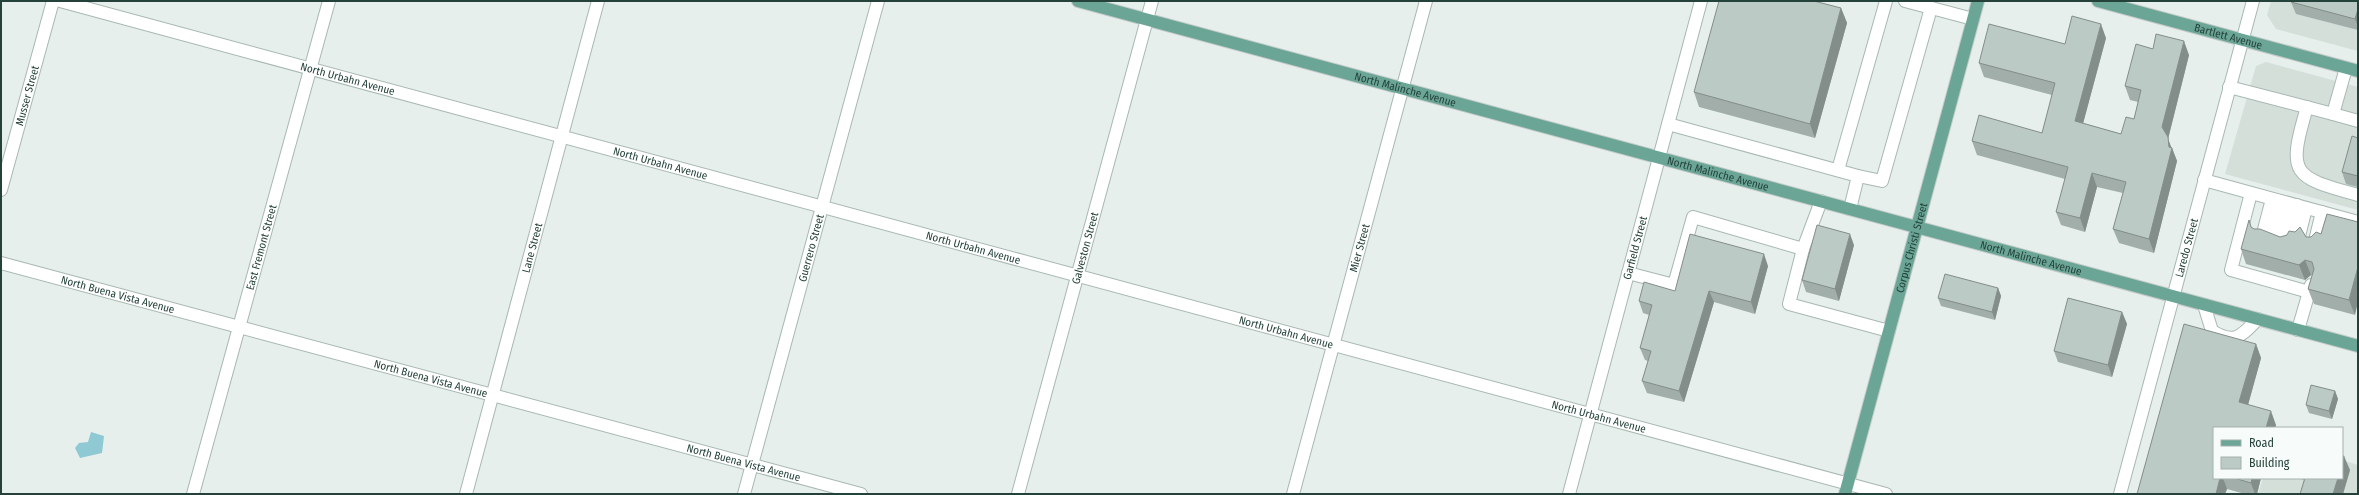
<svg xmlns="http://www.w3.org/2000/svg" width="2359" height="495" viewBox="0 0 2359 495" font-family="'Fira Sans Condensed',sans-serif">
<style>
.built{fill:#d4dfda}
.water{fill:#8ec9d4}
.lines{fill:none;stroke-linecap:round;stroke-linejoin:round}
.minor-casing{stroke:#a8b8b2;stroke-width:14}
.major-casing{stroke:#c2cac8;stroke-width:14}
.minor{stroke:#fff;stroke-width:12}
.major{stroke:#6aa596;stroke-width:12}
.wall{fill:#a1aea9}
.shaded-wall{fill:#838d89}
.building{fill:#bbcac4;stroke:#838d89}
.labels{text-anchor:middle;stroke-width:3.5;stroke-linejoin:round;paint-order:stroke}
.street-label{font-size:11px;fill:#24423a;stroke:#f7fbf9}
</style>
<rect width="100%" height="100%" fill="#e6efeb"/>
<g class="built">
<path d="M2271,1h87v50l-82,-22 -9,-14z"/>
<path d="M2266,62l92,25v123l-133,-36 31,-108z"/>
<path d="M2342,460l16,5v29h-100l5,-16h79z"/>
</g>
<path class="water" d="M91,432l13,4 -2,17 -22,5 -5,-10 4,-5 9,-1z"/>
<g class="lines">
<defs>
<g id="minor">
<path id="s1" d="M60,1l1826,493"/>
<path d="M1905,1l68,18"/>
<path d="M2346,68l-13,46 25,7"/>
<path d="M2229,87l104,27"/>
<path d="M2307,107c-20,68 -15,70 51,88"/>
<path d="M1668,124l190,52 -8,33"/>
<path d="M1838,170l48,-169"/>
<path d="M1858,176l24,5 49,-173"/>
<path d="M2204,180l154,42"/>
<path id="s2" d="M1,190l52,-189"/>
<path d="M2251,193l-20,77 78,22"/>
<path d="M1821,201l-18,48 -14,55 100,27"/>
<path d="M2262,237l10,-38"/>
<path d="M2271,239l9,-38"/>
<path d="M2298,240l8,-32"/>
<path d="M2279,241l9,-38"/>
<path d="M2287,244l10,-39"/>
<path d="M2314,245l8,-33"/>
<path id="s3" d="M1,263l860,231"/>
<path d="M1628,273l46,12 19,-68 110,32"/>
<path d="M2204,305l8,26c23,14 29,5 46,-12"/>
<path d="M2298,330l13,-45"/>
<path id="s4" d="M193,494l136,-493"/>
<path id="s5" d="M466,494l132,-493"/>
<path id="s6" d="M744,494l134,-493"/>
<path id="s7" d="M1018,494l134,-493"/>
<path id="s8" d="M1293,494l133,-493"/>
<path id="s9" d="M1569,494l132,-493"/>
<path id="s10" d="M2120,494l133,-493"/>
</g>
<g id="major">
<path id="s11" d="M1078,1l1280,345"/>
<path id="s12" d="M2098,1l260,70"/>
<path id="s13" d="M1845,494l133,-493"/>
</g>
</defs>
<use href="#minor" class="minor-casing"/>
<use href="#major" class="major-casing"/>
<use href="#minor" class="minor"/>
<use href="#major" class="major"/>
</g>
<g class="wall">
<path d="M2358,1v29l-62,-16 -5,-12z"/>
<path d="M1841,8l6,15 -32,115 -116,-31 -5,-15z"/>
<path d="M2106,38l-23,85 38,11 13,-15 4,-17 -8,-2 -5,-14 28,-37 36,6 -21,84 3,8 1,1 5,13 -23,92 -35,-10 -6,-14 10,-36 -26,-6 -12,45 -24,-7 -5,-13 9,-33 -88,-24 -5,-14 70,-8 10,-38 -68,-18 -5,-14 86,-19z"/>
<path d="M2358,138v49l-12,-3 -4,-12z"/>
<path d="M2327,214l28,101 -41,-11 -6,-15 4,-14h-1l-6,5 -59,-16 -5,-15 10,-22 3,2 26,8h31l10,-3z"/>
<path d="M1854,245l-15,56 -33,-9 -4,-12z"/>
<path d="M1768,266l-13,48 -41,-12 -30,100 -37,-9 -5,-12 6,-20 -3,-1 -5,-12 9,-33 -6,-2 -4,-12 36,-10z"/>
<path d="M1998,288l3,8 -6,24 -54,-14 -3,-8z"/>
<path d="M2122,312l5,12 -15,53 -54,-15 -4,-11z"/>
<path d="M2256,344l5,14 -13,46 28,21 -1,3h-61v50h47l-4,16h-12l-18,-5 -2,5h-88z"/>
<path d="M2335,391l3,8 -6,20 -23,-6 -3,-8z"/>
<path d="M2350,470l-7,24h-43l4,-14 -3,-1v-1h41z"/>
</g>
<g class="shaded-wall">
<path d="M1841,8l6,15 -32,115 -5,-14z"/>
<path d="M2358,9v17l-3,-7z"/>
<path d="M2101,24l5,14 -26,97 -5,-14z"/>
<path d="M2184,41l5,14 -21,84 4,10v-1l5,13 -23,92 -5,-14 13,-112z"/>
<path d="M2092,173l5,14 -12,45 -5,-14z"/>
<path d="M1850,234l4,11 -15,56 -4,-12z"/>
<path d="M1764,254l4,12 -13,48 -4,-12z"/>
<path d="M2305,260l6,15 -6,5 -6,-15z"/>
<path d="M2358,267v35l-3,13 -6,-15z"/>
<path d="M1998,288l3,8 -6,24 -3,-8z"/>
<path d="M1709,291l5,11 -30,100 -5,-11z"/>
<path d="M2122,312l5,12 -15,53 -4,-12z"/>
<path d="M2256,344l5,14 -16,58 -6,-14z"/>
<path d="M2335,391l3,8 -6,20 -3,-8z"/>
<path d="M2271,411l5,14 -1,3h-9z"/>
<path d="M2344,456l6,14 -7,24h-10l5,-16h4v-14z"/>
<path d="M2220,478h3l4,11 -2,5h-9z"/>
<path d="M2252,478h9l-4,16h-2l-4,-11z"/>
</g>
<g class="building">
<path d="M1719,1h95l27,7 -31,116 -116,-32z"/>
<path d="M2292,1h66v8l-3,10 -64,-17z"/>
<path d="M2072,16l29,8 -26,97 46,13 5,-17 8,2 7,-29 -16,-4 11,-42 17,5 3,-15 28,7 -22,86 6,10 1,10 3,1 -23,91 -36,-10 13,-47 -34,-9 -12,45 -24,-6 12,-45 -96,-26 7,-26 63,18 13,-50 -76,-20 10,-39 76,20z"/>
<path d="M2352,136l6,2v38l-16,-4z"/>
<path d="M2327,214l31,8v45l-9,33 -41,-11 6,-20 -2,-7 -7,-2 -6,5 -58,-16 8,-29 2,7 3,2h6l20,8 7,-2 2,-4 6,1 5,-5 6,10h5l5,-5 5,2z"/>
<path d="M1817,225l33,9 -15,55 -33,-9z"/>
<path d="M1690,234l74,20 -13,48 -42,-11 -30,100 -37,-10 9,-30 -11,-3 12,-43 -13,-4 5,-19 31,9z"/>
<path d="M1945,274l53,14 -6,24 -54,-14z"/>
<path d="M2068,298l54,14 -14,53 -54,-14z"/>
<path d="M2184,324l72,20 -17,58 32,9 -5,17h-52v50h6l-4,16h-79z"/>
<path d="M2311,385l24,6 -6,20 -23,-6z"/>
<path d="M2342,456h2l-2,8z"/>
<path d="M2234,478h18l-1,5z"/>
<path d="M2305,478h33l-5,16h-33z"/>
</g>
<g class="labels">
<g class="street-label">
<text dy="4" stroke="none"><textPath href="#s12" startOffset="135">Bartlett Avenue</textPath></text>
<text dy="4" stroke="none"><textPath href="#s1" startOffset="298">North Urbahn Avenue</textPath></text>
<text dy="4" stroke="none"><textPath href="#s11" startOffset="339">North Malinche Avenue</textPath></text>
<text dy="4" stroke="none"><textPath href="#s2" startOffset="98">Musser Street</textPath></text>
<text dy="4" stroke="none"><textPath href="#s1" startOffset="622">North Urbahn Avenue</textPath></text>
<text dy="4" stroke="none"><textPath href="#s11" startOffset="663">North Malinche Avenue</textPath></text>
<text dy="4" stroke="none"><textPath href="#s4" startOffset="256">East Fremont Street</textPath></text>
<text dy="4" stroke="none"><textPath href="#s6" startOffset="255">Guerrero Street</textPath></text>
<text dy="4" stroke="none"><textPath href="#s7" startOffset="255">Galveston Street</textPath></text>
<text dy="4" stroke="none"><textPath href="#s10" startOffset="255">Laredo Street</textPath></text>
<text dy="4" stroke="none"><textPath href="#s5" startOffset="255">Lane Street</textPath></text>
<text dy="4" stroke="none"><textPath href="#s1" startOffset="946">North Urbahn Avenue</textPath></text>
<text dy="4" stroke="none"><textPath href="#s8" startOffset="255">Mier Street</textPath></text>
<text dy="4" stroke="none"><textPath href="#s9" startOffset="255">Garfield Street</textPath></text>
<text dy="4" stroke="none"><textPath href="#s13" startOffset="255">Corpus Christi Street</textPath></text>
<text dy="4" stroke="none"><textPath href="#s11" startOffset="987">North Malinche Avenue</textPath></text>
<text dy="4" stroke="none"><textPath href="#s3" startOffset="121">North Buena Vista Avenue</textPath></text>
<text dy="4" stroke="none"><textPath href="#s1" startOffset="1270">North Urbahn Avenue</textPath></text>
<text dy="4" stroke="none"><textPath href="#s3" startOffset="445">North Buena Vista Avenue</textPath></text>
<text dy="4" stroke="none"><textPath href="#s1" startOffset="1594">North Urbahn Avenue</textPath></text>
<text dy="4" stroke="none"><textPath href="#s3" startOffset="769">North Buena Vista Avenue</textPath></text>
</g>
</g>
<rect width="2359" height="495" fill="none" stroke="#24423a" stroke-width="4"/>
<rect x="2213" y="427" width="130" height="52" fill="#f7fbf9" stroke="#a3b1ad"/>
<rect x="2221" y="440" width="20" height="6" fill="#6aa596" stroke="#a3b1ad"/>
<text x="2249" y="447" font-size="12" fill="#24423a">Road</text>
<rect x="2221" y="457" width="20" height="12" fill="#bbcac4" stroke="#a3b1ad"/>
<text x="2249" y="467" font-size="12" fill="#24423a">Building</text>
</svg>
